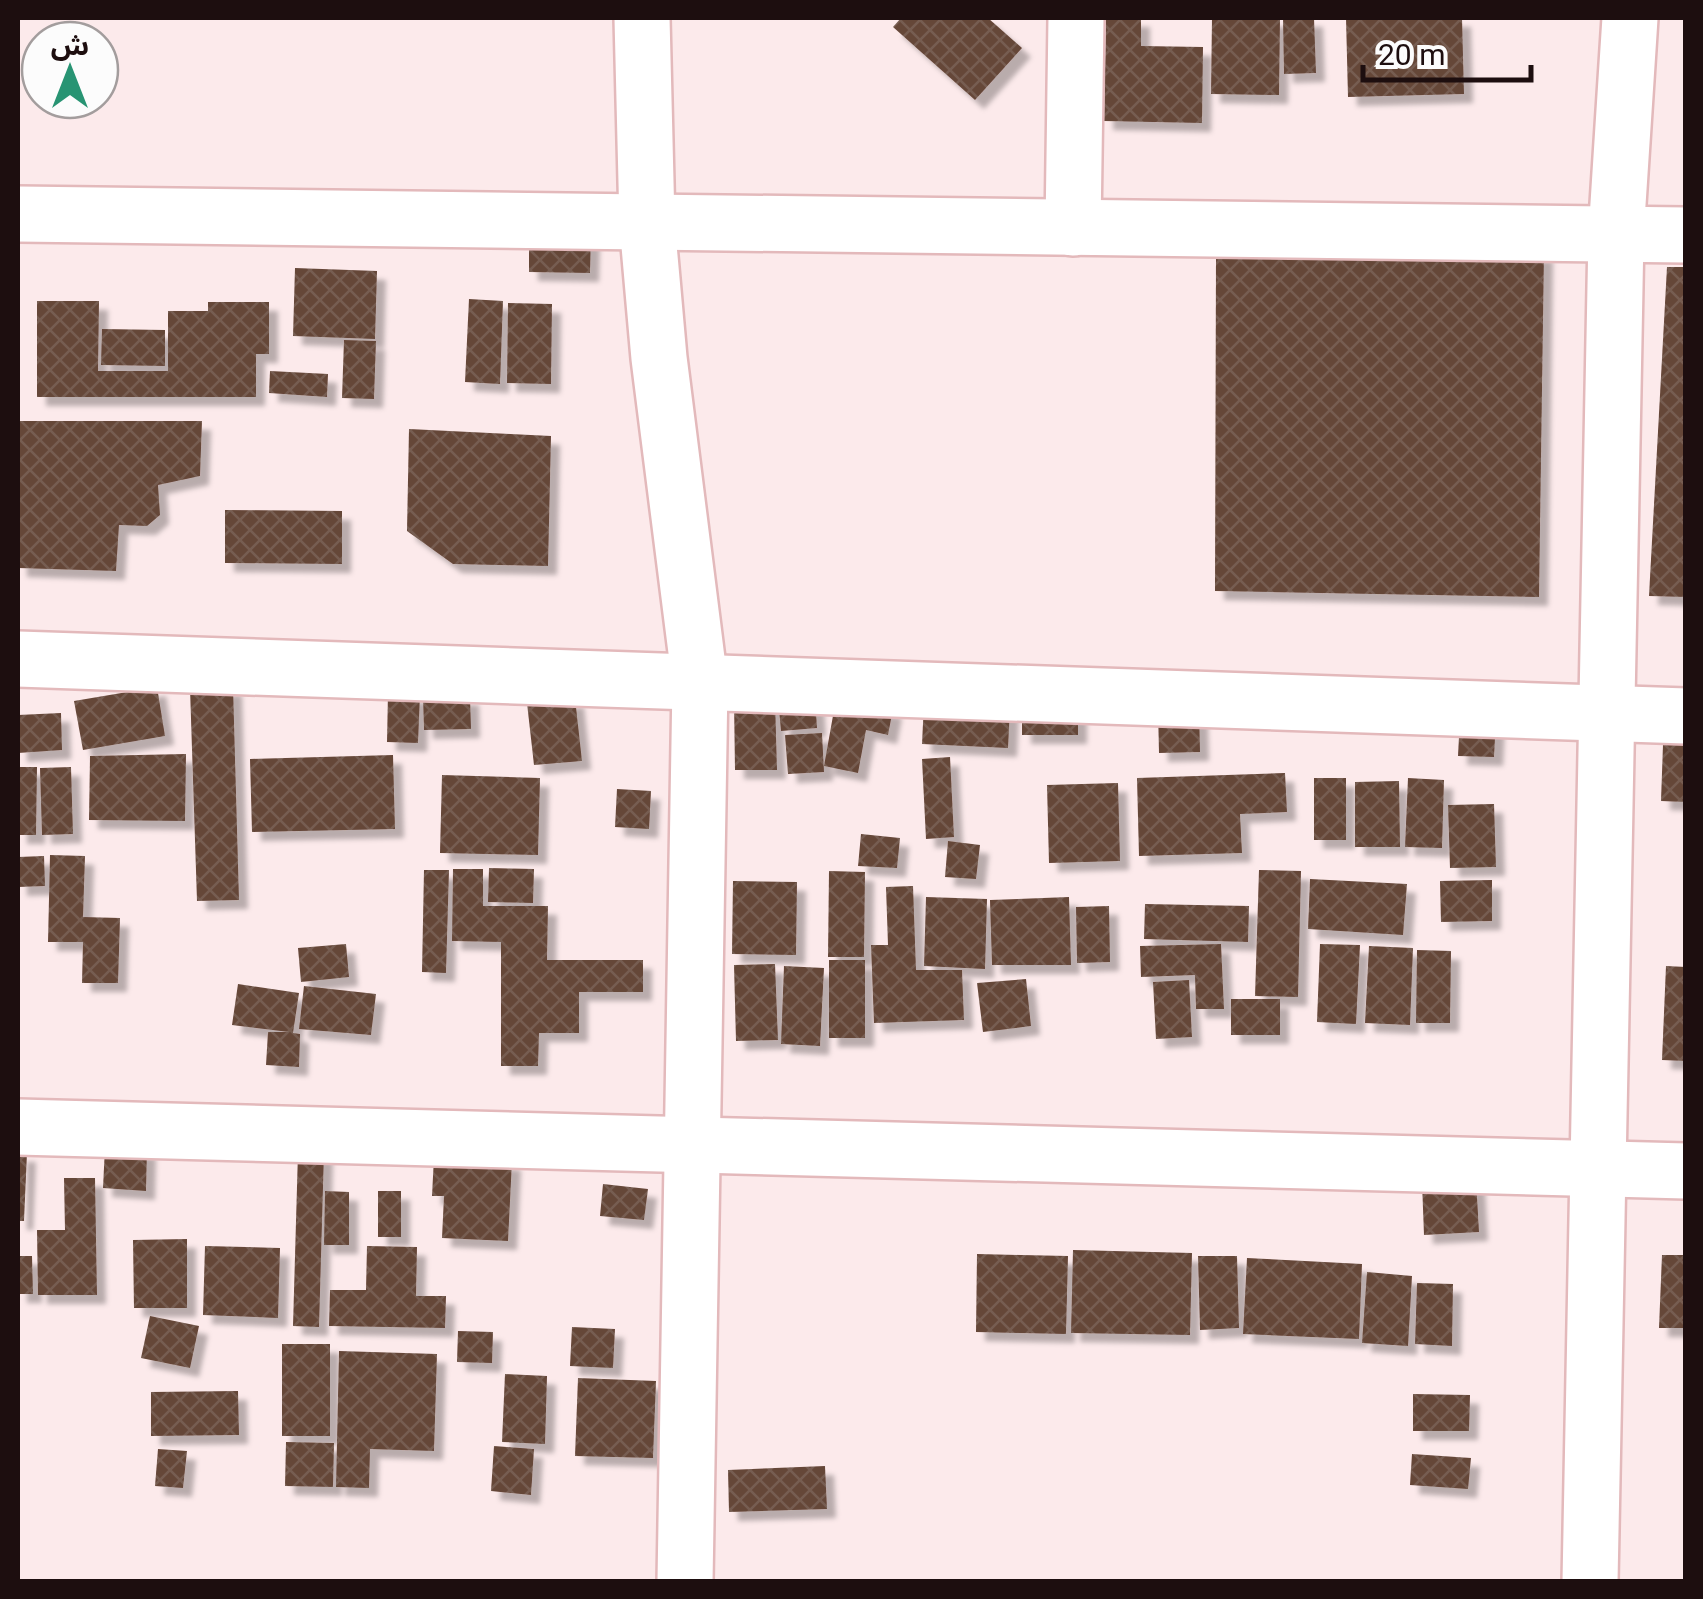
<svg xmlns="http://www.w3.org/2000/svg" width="1703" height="1599" viewBox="0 0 1703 1599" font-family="Roboto,'Noto Sans Arabic',sans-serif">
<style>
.building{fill:url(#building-cross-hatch);filter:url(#shadow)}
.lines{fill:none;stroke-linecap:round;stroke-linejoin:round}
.minor-casing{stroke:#e3b9bb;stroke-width:60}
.minor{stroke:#fff;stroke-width:55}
</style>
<defs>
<pattern id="building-cross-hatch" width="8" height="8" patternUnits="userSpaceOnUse" patternTransform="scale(2.5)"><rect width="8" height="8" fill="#654638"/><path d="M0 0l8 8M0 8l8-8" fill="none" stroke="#765d51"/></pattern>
<filter id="shadow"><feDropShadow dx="9" dy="9" stdDeviation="2.5" flood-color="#0004"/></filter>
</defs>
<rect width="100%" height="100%" fill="#fceaeb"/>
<g class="building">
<path d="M901,18h87l34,30 -47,52 -82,-73z"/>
<path d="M1106,18h35v28l62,1 -1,76 -98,-2z"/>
<path d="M1212,18h68l-1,77 -68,-1z"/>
<path d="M1283,18h31l2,55 -32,1z"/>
<path d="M1346,18h116l2,76 -116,3z"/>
<path d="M529,233l62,1 -1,39 -61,-1z"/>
<path d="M1544,252l-5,345 -324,-6 1,-335z"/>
<path d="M1667,267h19v330l-37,-1z"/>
<path d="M295,268l82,3 -2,68 -82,-3z"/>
<path d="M469,299l34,2 -3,83 -35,-2z"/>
<path d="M37,301h62l-1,70h70v-60h40v-9h61v52h-13v43h-219z"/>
<path d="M508,303l44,1 -1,80 -44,-1z"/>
<path d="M102,329l63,1v36l-64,-1z"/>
<path d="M344,340l32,1 -2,58 -32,-1z"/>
<path d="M270,371l58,3 -1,23 -58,-4z"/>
<path d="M18,421h184l-2,55 -42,9 2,30 -13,11 -28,-1 -3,46 -98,-3z"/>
<path d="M409,429l142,7 -3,130 -95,-2 -46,-33z"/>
<path d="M225,510l117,1v53l-117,-1z"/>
<path d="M233,686l6,214 -42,1 -7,-213z"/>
<path d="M157,687l8,49 -82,14 -9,-49z"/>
<path d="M388,693l32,1 -2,49 -31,-1z"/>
<path d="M423,696h47l1,33 -47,1z"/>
<path d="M815,696l2,32 -36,3 -3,-32z"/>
<path d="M575,698l7,63 -48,4 -7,-62z"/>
<path d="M775,699l2,71h-42l-1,-70z"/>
<path d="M836,699l57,10 -5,26 -22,-5 -8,43 -34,-7z"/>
<path d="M924,703l86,5 -2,40 -86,-4z"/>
<rect x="1022" y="709" width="56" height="26"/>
<path d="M1158,709h41l1,43 -41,1z"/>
<path d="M61,713l1,37 -44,3v-38z"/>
<path d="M1460,717l36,2 -2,38 -36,-1z"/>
<path d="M1664,717l22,1v84l-25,-1z"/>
<path d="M822,733l2,39 -36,2 -3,-39z"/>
<path d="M186,754l-1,67 -96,-1 1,-64z"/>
<path d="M393,755l2,74 -143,3 -2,-73z"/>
<path d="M950,757l4,80 -28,2 -4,-80z"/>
<path d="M18,767h19l-1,68h-18z"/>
<path d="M71,767l2,67 -31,1 -2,-67z"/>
<path d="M1285,773l2,39 -47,2 2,39 -103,3 -2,-78z"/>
<path d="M442,775l98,3 -2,77 -98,-2z"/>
<rect x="1314" y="778" width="32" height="62"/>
<path d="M1408,778l36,2 -2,68 -37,-1z"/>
<path d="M1399,781l1,66h-45v-65z"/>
<path d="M1118,783l2,78 -71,2 -2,-78z"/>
<path d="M617,789l34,2 -2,38 -34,-2z"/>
<path d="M1494,804l2,63 -46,1 -2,-63z"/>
<path d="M861,834l39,4 -3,30 -39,-2z"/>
<path d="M948,841l32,4 -4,34 -31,-2z"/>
<path d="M50,855l35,1 -2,61 37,1 -2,65h-36l1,-41h-35z"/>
<path d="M44,856l1,30 -27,1v-30z"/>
<path d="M489,868l45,1 -1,34 -45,-1z"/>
<path d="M453,869h30v37h65l-1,54h96v32h-64v41h-40l-1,33h-37v-124l-49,-1z"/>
<path d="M424,870h25l-3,103 -24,-1z"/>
<path d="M1259,870l42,1 -3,126 -43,-1z"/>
<path d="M829,871l36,1 -1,85h-36z"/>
<path d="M1310,879l97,5 -4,51 -95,-6z"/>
<path d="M1492,880v41l-51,1 -1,-41z"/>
<path d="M733,881l64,1 -1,73 -64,-1z"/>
<path d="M913,886l3,84h46l2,50 -90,3 -3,-78h17l-2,-58z"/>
<path d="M926,897l61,2 -2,70 -61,-3z"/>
<path d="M1069,897l2,68h-79l-2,-65z"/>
<path d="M1145,904l104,2 -1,36 -104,-3z"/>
<path d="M1109,906l1,56 -33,1 -1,-56z"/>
<path d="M346,944l3,33 -48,5 -3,-34z"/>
<path d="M1221,944l3,65h-28l-1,-34 -54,2 -1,-31z"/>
<path d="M1320,944l40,1 -4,79 -39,-2z"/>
<path d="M1369,946l44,2 -3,77 -45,-2z"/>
<path d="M1417,950l34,1 -1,72h-34z"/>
<rect x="829" y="960" width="36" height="78"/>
<path d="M775,964l3,76 -42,1 -2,-76z"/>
<path d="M784,966l40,2 -4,78 -39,-2z"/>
<path d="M1666,966l20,1v94l-24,-1z"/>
<path d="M1026,979l5,47 -48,6 -6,-49z"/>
<path d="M1189,980l3,57 -36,2 -3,-57z"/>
<path d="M238,984l61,9 -6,40 7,1 -1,33 -33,-2 2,-33h21l-57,-7z"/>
<path d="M304,986l72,8 -5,41 -72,-6z"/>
<rect x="1231" y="999" width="49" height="36"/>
<path d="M105,1147l42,2 -1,42 -43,-3z"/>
<path d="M298,1152h26l-5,175 -26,-1z"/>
<path d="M18,1153h9l-3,68h-6z"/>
<path d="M434,1157l78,4 -4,80 -66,-3 2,-42h-12z"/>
<path d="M64,1178h31l2,117h-59l-1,-65h28z"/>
<path d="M1476,1179l3,53 -55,3 -2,-53z"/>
<path d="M603,1184l45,5 -4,31 -44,-4z"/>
<path d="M325,1191l24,1v53h-25z"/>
<rect x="378" y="1191" width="23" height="46"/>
<path d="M187,1239v69h-53l-1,-68z"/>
<path d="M205,1246l75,2 -2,70 -75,-3z"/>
<path d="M367,1246l50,1 -1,49h30l-1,32 -116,-2 1,-36h36z"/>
<path d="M1073,1250l119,3 -2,82 -119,-2z"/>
<path d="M977,1254l91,2 -2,78 -90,-2z"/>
<path d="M1662,1255h24v73h-27z"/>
<path d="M18,1256h14l1,38h-15z"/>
<path d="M1198,1256h39l2,72 -39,2z"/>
<path d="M1247,1258l115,6 -3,75 -116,-5z"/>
<path d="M1367,1272l45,4 -4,70 -46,-3z"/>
<path d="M1417,1283l36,1 -1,62 -37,-2z"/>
<path d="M150,1316l49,10 -9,42 -49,-10z"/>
<path d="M572,1327l43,2 -2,39 -43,-2z"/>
<path d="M458,1331l35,1 -1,31 -35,-1z"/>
<rect x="282" y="1344" width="48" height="92"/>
<path d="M339,1351l98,3 -3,97 -64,-2 -1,39 -33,-1z"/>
<path d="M505,1374l42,2 -2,68 -43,-2z"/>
<path d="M578,1378l78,3 -3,77 -78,-2z"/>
<path d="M238,1391l1,44 -88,1v-44z"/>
<path d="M1413,1394l57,1 -1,36h-56z"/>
<path d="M286,1442l48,1 -1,44 -48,-1z"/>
<path d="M494,1446l40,3 -3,46 -40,-4z"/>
<path d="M158,1449l29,2 -4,37 -28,-2z"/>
<path d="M1412,1454l59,4 -3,31 -58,-4z"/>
<path d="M825,1466l2,43 -98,3 -1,-42z"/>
</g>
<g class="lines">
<defs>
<g id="minor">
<path d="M642,18l5,205 12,135 41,325 -15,899"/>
<path d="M18,214l1668,21"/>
<path d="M1073,228l3,-210"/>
<path d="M18,659l1668,57"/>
<path d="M18,1127l1668,44"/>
<path d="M1590,1582l26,-1347 14,-217"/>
</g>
</defs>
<use href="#minor" class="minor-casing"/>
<use href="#minor" class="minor"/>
</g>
<rect width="1703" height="1599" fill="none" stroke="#1d0e0f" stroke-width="40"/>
<g transform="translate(70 70)"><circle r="48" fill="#fcfcfc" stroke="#a39d9d" stroke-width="2.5"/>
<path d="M0-8L18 38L0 25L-18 38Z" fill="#289473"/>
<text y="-15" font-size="28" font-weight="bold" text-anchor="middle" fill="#1d0e0f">ش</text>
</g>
<path d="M1363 65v15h168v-15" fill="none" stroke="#1d0e0f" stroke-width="5"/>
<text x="1378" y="65" font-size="30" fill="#1d0e0f" stroke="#fcfcfc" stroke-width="8" paint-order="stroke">20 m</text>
</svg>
